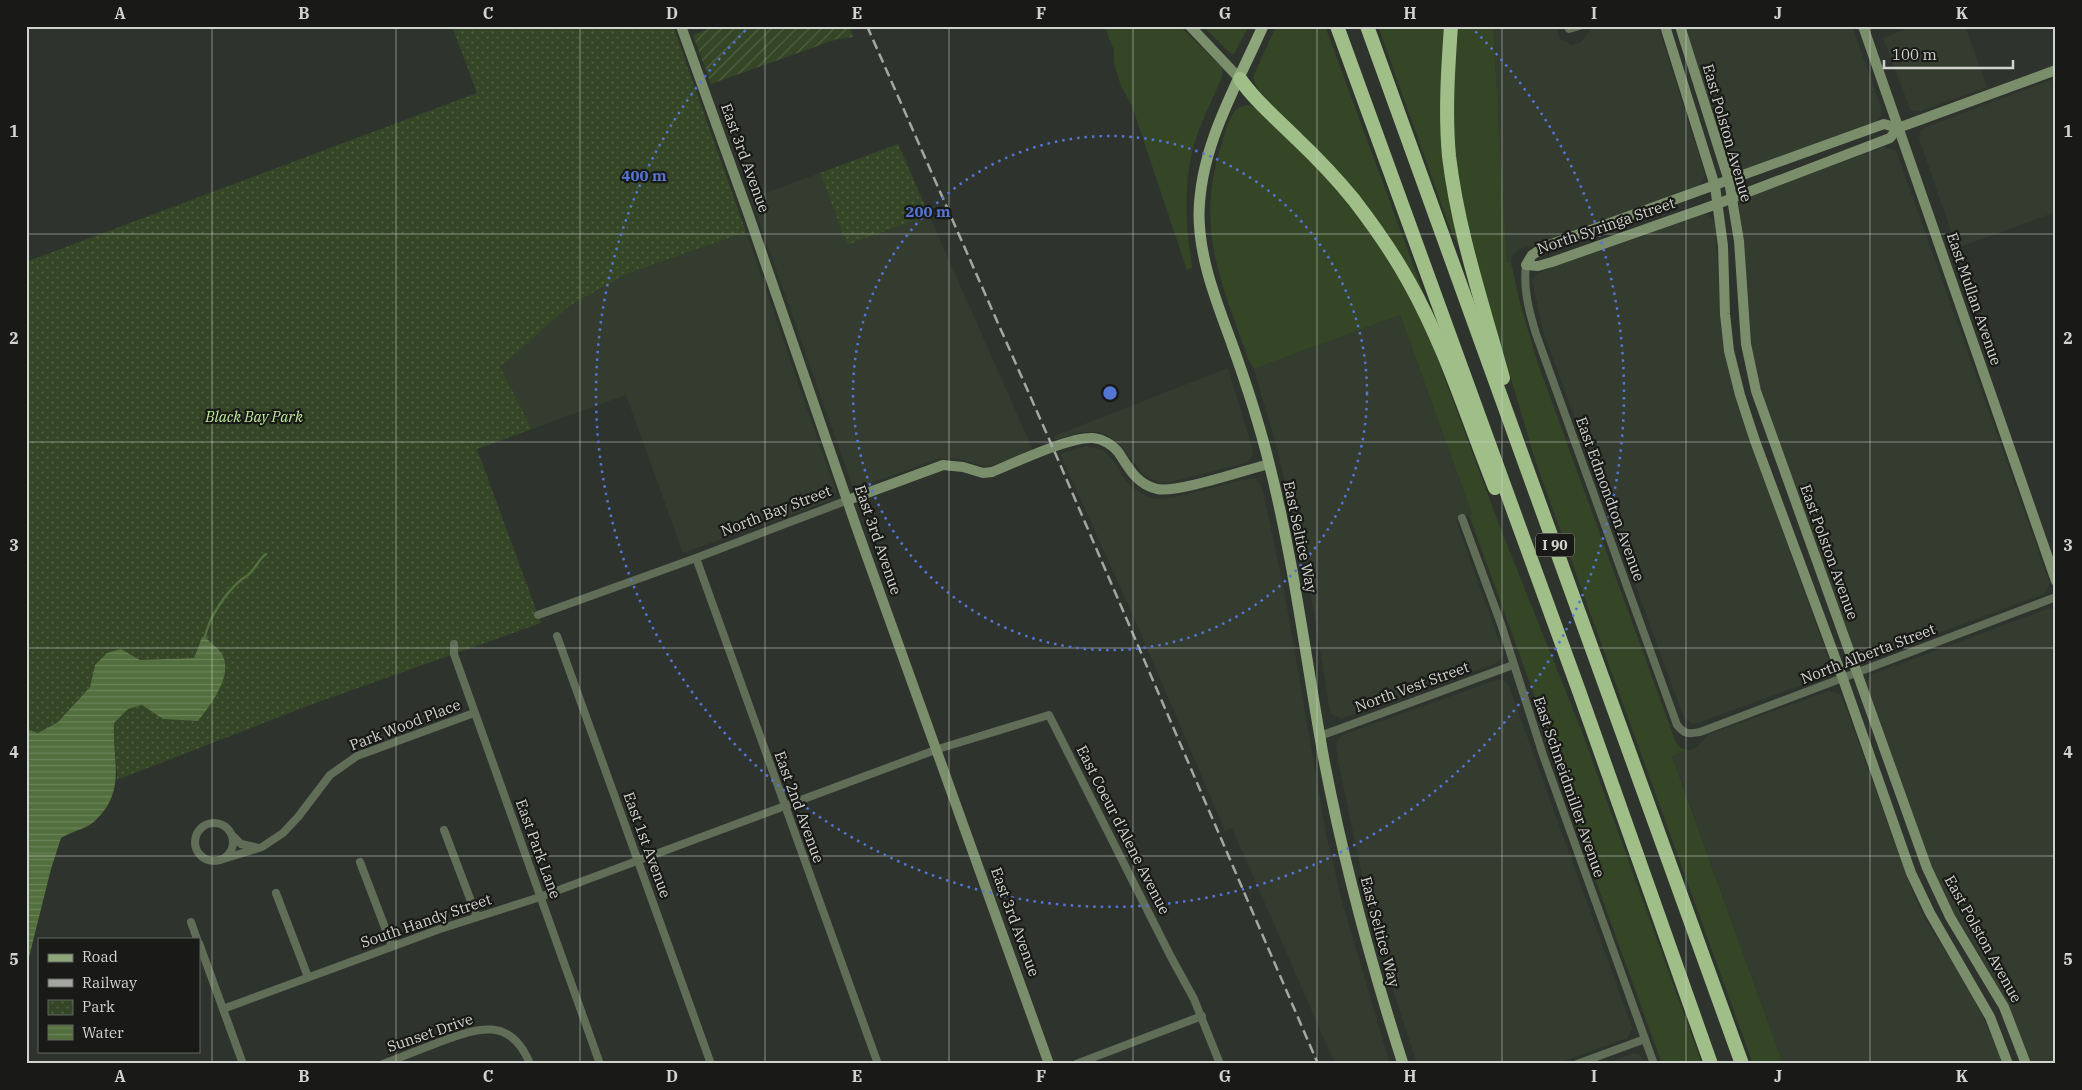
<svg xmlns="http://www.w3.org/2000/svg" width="2082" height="1090" viewBox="0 0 2082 1090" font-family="'IBM Plex Serif',serif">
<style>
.built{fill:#343b2f}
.grass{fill:#344626}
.park{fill:url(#park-dots)}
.garden{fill:url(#garden-furrows)}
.water{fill:url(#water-rules)}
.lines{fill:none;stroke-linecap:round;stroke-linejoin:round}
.stream{stroke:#536f3d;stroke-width:2.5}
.street{stroke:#606d57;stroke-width:8}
.secondary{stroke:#7a8e6b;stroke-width:10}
.primary{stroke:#8da77a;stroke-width:11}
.highway{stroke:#9fbe88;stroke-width:14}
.rail{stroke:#a4a6a2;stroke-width:2.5;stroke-dasharray:10 5;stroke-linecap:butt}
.grid{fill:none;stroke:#d1d3cf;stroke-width:1;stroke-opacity:0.55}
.ring{fill:none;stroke:#5376d5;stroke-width:2.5;stroke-dasharray:2.5 5}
.labels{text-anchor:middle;stroke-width:4.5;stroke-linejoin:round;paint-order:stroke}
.shield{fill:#191a17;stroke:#9a9c98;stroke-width:1}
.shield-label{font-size:14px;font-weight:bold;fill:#d1d3cf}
.street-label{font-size:15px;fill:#d1d3cf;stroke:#191a17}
.park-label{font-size:15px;font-style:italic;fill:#bfeb9d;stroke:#191a17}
.centre{fill:#5376d5;stroke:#191a17;stroke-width:2.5}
.ring-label{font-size:15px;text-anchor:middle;font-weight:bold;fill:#5376d5;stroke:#191a17;stroke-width:4.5;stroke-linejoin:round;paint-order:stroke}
.neatline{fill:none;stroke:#d1d3cf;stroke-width:2}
.grid-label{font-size:16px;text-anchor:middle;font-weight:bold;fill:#d1d3cf}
</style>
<defs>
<pattern id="park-dots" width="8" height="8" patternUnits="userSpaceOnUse" patternTransform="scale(1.25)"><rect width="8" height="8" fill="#344626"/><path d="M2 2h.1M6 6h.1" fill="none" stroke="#506044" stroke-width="1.8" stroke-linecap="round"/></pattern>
<pattern id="garden-furrows" width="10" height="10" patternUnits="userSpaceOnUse" patternTransform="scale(1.25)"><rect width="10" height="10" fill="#344626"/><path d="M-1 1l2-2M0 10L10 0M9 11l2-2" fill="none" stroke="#506044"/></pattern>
<pattern id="water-rules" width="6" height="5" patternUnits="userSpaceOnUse" patternTransform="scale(1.25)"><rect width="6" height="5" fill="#536f3d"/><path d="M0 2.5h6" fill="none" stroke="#6b8358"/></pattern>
</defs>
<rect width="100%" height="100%" fill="#2f332d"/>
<g class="built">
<path d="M1493,26h63l4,13 12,6 9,-3 10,-12 10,-4h57l46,145 1,4 -3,8 -4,3 -159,58 -19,5 -8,7 -1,7h-4z"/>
<path d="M1684,26h168l29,81v10l-4,4 -135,50 -11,-2 -4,-6z"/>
<path d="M1914,26h51l22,61 -66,24h-7l-4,-2 -27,-71z"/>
<path d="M2056,78v134l-99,36 -38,-109 1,-7 6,-5z"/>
<path d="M1883,147l12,3 2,3 152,428v5l-4,7 -6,3 -174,64 -8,-4 -3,-6 -89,-247 -10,-34 -5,-30 -11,-135 10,-8z"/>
<path d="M820,173l27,72 82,-30 104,235 -40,15 -8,1 -29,-8 -18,1 -78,28 -8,-2 -101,-287z"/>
<path d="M1706,214l6,4 3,5 6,105 4,29 11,44 95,265 -2,6 -5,5 -123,45 -9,2 -9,-8 -140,-385 -11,-51 5,-7 5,-2 156,-56z"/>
<path d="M746,232l84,243 6,16 -1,5 -6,5 -146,52 -57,-158 -94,34 -33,-62 69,-60 56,-32z"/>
<path d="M1400,315l72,199 -16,6 48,135 -7,8 -156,56 -11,-6 -16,-100 -16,-77 -22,-91 -22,-76z"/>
<path d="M1228,368l25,83 -2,8 -6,4 -78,20 -10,-1 -14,-8 -22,-29 -14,-10 -9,-3h-17l-25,8 -2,-4z"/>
<path d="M1085,446l18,4 11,11 12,20 9,8 13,8 10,2 17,-2 76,-19 5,1 6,8 21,97 43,249 16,68 48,163h-55l-103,-236 -7,3 -90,-211 -75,-166z"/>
<path d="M2049,608l7,2v454h-24l-25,-58 -25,-47 -29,-47 -19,-39 -68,-191 7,-8z"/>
<path d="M1496,680h7l6,6 123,341v3l-5,8 -71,26h-139l-22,-68 -30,-106 -27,-129 -2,-17 3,-6 6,-4z"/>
<path d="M1829,691l11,3 3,6 70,193 12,26 49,78 30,67h-221l-111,-309 24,-7 13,-14z"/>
<path d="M1634,1053l6,2 5,9h-41z"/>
</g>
<g class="grass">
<path d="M1104,26h76l42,42v9c-10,23 -22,47 -29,71 -10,40 -7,80 -1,119l-5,3 -55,-164 -11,-20 -7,-22v-14z"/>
<path d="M1203,26h46l-15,28 -4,-1z"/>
<path d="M1276,26h49l103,279 -19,-36 -153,-183 -3,-9z"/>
<path d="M1378,26h67l-5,73 4,55 16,95 -9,-18z"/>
<path d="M1457,26h36l14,237h4l9,40 17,58 139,382 5,5 6,2 -15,6 111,308h-30l-217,-601 -55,-185 -13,-48 -12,-64 -4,-61z"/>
<path d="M1249,105l7,3 22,19 71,73 53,81 27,55 69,186 84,210 120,332h-40l-118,-326 -1,-19 -74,-204 3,-1 -72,-199 -146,54 -5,-8c-28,-80 -55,-133 -27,-218 3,-11 7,-28 16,-35 3,-2 8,-2 11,-3z"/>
</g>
<g class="park">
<path d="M452,26h221l73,206 -122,43 -56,32 -68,60 32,62 -55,20 64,174 -231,82 -193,75c0,-19 -4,-38 -3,-57l14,-14 14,-4 21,14 35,2 2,-82 -6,19 -54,2 -19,-11 -26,16 -5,22 -32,35 -20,11 -12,-4v-467l451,-169z"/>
<path d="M898,144l31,71 -82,30 -27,-72z"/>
</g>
<path class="garden" d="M716,26h133l4,11 -16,2 -126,45 -18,-49z"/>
<path class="water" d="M202,637h3c5,5 13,11 17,17 12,22 -12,51 -24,67l-35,-2 -21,-14 -14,4 -14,14c-2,37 13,68 -19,98 -10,9 -24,10 -34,17l-10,31 -25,100v-240l12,4 20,-11 32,-35 5,-22 12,-12 14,-4 19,11 54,-2z"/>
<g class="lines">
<path class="stream" d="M205,637c4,-20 21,-45 37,-58 3,-2 6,-3 9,-7 6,-6 8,-13 15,-18"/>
<g class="street">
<path d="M1569,29l10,-3"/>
<path d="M1526,265c-3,24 3,46 10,69l141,391c8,10 12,9 23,7l356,-135"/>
<path d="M1462,518l39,106 42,131 111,309"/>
<path d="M696,558l182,506"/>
<path d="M538,615l158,-57 152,-58"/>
<path d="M557,636l154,428"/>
<path d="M454,644v10l146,410"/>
<path d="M1320,736l193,-71"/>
<circle cx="214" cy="842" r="19"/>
<path d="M444,830l33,87"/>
<path d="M233,836l8,8 14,3"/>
<path d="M220,860l42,-13 21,-14 15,-16 32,-42 27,-19 117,-43"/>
<path d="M360,862l32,84"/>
<path d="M276,893l32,84"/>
<path d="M191,922l6,17"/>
<path d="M199,943l44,121"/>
<path d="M223,1009l217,-80 100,-32 398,-148 111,-34 122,242 23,42 26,65"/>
<path d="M383,1064c18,-7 36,-14 54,-21 38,-14 73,-29 93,21"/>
<path d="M1076,1064l126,-48"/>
<path d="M1577,1064l68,-25"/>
</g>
<g class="secondary">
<path d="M681,26l66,184 110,319 192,535"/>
<path d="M1190,26l50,53"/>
<path d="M1665,26l50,160 8,60 2,68 4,37 11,44 15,46 88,238 68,194 19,40 60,104 18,47"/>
<path d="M1680,26l49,155 10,60 7,103 10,47 171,477 23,49 54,90 22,57"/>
<path d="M1863,26l193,555"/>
<path d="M1898,128l-14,-4 -338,122 -14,9 -6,10 12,1 14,-4 165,-58 173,-66 8,-10 158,-58"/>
<path d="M848,500l95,-35 20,2 20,6 9,-1c22,-9 79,-36 101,-34 10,1 20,7 26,15 10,16 18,31 38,36 21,4 88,-19 112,-25"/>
</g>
<path class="primary" d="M1263,26c-27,61 -63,120 -64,188 0,45 18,89 33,130 14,39 27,79 37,119 25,98 37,198 55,297 20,104 47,204 79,304"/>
<g class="highway">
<path d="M1337,26l242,665 132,373"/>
<path d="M1367,26l375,1038"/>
<path d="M1451,26c-3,43 -6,87 -2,130 9,76 34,149 54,222"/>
<path d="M1240,79c16,23 37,40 57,60 20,19 40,40 57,61 20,26 39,53 55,82 36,64 59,138 86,206"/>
</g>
<path class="rail" d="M867,26l186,422 265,616"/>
</g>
<path class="grid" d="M212,26v1038M396,26v1038M580,26v1038M765,26v1038M949,26v1038M1133,26v1038M1317,26v1038M1502,26v1038M1686,26v1038M1870,26v1038M26,234h2030M26,442h2030M26,648h2030M26,856h2030"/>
<g class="ring">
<circle cx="1110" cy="393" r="257"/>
<path d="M1470 26A514 514 0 1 1 750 26"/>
</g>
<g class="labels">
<rect class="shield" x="1536" y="533.5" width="38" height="23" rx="4"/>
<g class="shield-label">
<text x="1555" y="550">I 90</text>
</g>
<g class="street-label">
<text transform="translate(1727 133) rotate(74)" y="5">East Polston Avenue</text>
<text transform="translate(745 158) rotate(70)" y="5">East 3rd Avenue</text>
<text transform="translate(1606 226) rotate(-19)" y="5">North Syringa Street</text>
<text transform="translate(1974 299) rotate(71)" y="5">East Mullan Avenue</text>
<text transform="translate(1610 499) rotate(70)" y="5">East Edmondton Avenue</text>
<text transform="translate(776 511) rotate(-21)" y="5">North Bay Street</text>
<text transform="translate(1300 537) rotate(78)" y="5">East Seltice Way</text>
<text transform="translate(878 540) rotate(71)" y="5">East 3rd Avenue</text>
<text transform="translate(1829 552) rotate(70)" y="5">East Polston Avenue</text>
<text transform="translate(1868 654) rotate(-21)" y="5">North Alberta Street</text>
<text transform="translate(1412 687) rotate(-20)" y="5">North Vest Street</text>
<text transform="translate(405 725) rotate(-21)" y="5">Park Wood Place</text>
<text transform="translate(1569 787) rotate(71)" y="5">East Schneidmiller Avenue</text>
<text transform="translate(799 807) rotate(70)" y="5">East 2nd Avenue</text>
<text transform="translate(1123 830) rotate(63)" y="5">East Coeur d'Alene Avenue</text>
<text transform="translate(647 845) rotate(70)" y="5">East 1st Avenue</text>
<text transform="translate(538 849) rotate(70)" y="5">East Park Lane</text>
<text transform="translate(426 921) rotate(-19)" y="5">South Handy Street</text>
<text transform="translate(1015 922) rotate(70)" y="5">East 3rd Avenue</text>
<text transform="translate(1380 932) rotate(75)" y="5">East Seltice Way</text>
<text transform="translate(1983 939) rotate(61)" y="5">East Polston Avenue</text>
<text transform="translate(430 1033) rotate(-19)" y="5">Sunset Drive</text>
</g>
<g class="park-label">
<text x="254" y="422">Black Bay Park</text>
</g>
</g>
<circle cx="1110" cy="393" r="8" class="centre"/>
<g class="ring-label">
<text x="644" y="181">400 m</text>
<text x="928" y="217">200 m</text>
</g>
<rect width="2082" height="1090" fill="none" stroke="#191a17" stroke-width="55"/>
<rect x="38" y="938" width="162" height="115" fill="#191a17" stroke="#636461"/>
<rect x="48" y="954" width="25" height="8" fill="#8da77a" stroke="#636461"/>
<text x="82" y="962" font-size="15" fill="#d1d3cf">Road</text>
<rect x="48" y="979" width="25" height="8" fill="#a4a6a2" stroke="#636461"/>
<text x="82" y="988" font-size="15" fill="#d1d3cf">Railway</text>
<rect x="48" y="1000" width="25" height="15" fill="url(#park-dots)" stroke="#636461"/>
<text x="82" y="1012" font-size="15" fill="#d1d3cf">Park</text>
<rect x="48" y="1025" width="25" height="15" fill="url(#water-rules)" stroke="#636461"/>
<text x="82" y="1038" font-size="15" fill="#d1d3cf">Water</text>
<path d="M1884 60v8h129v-8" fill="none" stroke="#d1d3cf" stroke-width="2.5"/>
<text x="1892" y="60" font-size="15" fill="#d1d3cf" stroke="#191a17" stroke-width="4" paint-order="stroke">100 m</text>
<rect x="28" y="28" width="2026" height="1034" class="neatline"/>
<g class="grid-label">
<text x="120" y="19">A</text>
<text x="304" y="19">B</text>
<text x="488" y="19">C</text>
<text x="672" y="19">D</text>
<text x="857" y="19">E</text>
<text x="1041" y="19">F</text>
<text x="1225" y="19">G</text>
<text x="1410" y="19">H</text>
<text x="1594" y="19">I</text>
<text x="1778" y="19">J</text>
<text x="1962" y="19">K</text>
<text x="14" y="137">1</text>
<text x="2068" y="137">1</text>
<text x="14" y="344">2</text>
<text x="2068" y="344">2</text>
<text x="14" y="551">3</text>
<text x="2068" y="551">3</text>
<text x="14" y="758">4</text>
<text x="2068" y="758">4</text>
<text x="14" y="965">5</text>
<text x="2068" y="965">5</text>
<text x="120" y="1082">A</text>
<text x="304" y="1082">B</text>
<text x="488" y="1082">C</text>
<text x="672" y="1082">D</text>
<text x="857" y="1082">E</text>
<text x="1041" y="1082">F</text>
<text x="1225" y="1082">G</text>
<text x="1410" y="1082">H</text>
<text x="1594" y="1082">I</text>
<text x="1778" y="1082">J</text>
<text x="1962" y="1082">K</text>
</g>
</svg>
